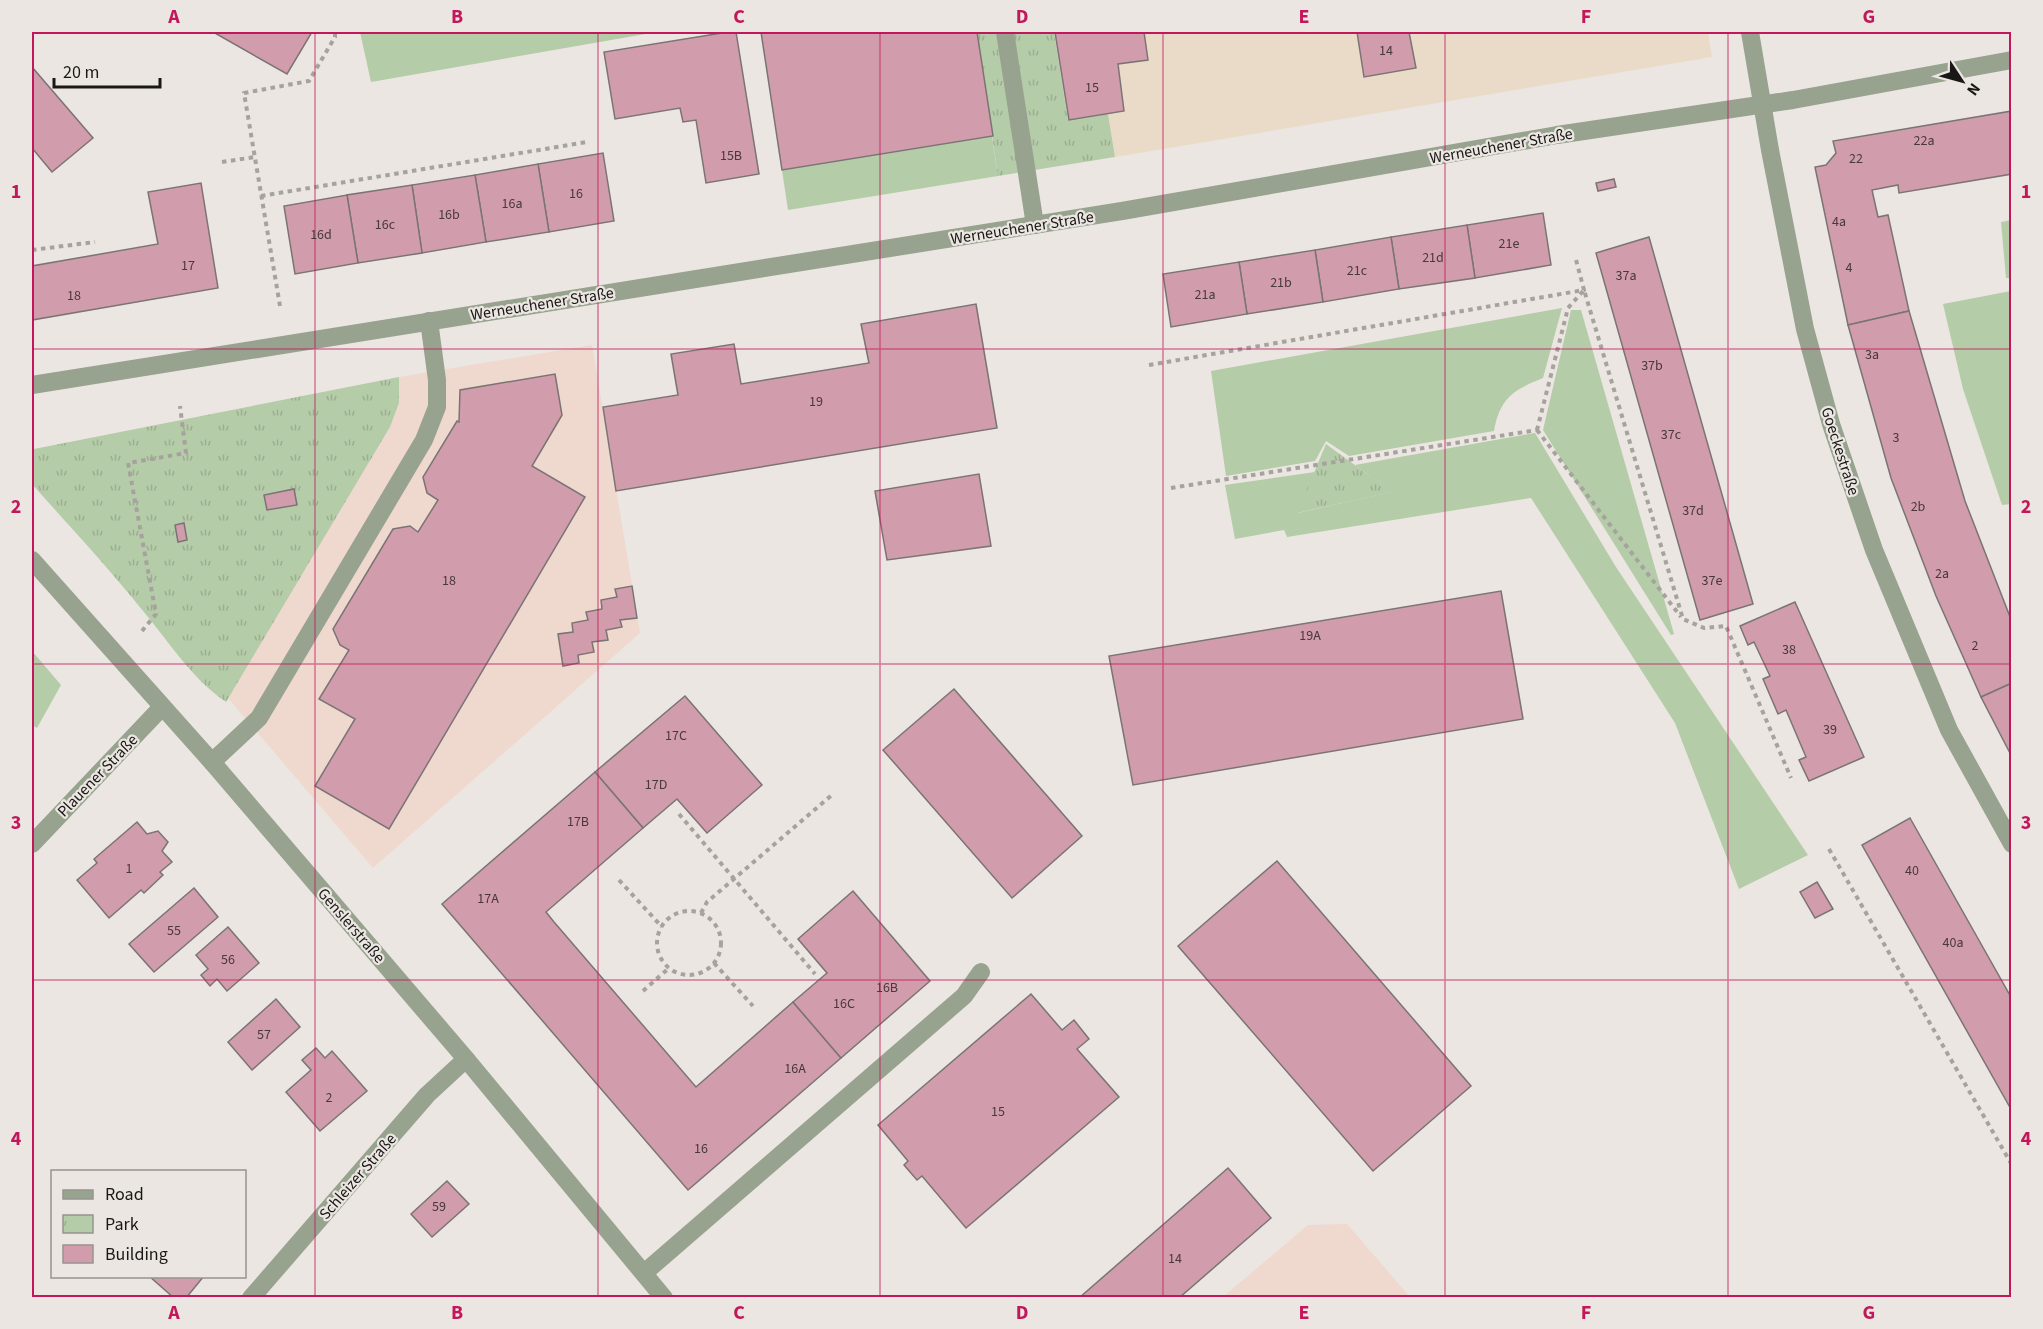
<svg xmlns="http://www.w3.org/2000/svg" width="2043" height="1329" viewBox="0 0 2043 1329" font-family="'Source Sans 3',sans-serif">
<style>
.commercial{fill:#efd8cd}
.education{fill:#eadbc8}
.green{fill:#b5cca8}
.park{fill:url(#park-tufts)}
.building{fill:#d19cac;stroke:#7a7475;stroke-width:1.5}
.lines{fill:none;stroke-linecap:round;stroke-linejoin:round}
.path{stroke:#a6a29e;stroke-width:4;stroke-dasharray:4.5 4.5;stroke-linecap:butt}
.minor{stroke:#97a28f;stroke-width:18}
.grid{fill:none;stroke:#c2185b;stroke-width:1.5;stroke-opacity:0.55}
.labels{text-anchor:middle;stroke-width:4.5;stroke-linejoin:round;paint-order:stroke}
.number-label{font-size:14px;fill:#48393c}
.street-label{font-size:16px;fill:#1a1816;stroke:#ebe6e1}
.neatline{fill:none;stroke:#c2185b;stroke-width:2}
.grid-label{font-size:20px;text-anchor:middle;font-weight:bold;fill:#c2185b}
</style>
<defs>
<pattern id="park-tufts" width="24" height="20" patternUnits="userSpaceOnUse" patternTransform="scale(1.5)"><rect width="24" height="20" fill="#b5cca8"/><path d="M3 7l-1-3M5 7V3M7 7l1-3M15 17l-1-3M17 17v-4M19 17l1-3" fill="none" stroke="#9bae90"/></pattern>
</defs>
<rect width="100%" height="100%" fill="#ebe6e1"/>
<g class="commercial">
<path d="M592,345l48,288 -267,235 -145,-170 162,-271 9,-24v-26z"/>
<path d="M1347,1224l63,73h-187l85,-72z"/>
</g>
<path class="education" d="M1054,32h654l4,25 -597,100 -7,-43 -40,6z"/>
<g class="green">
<path d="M360,32h297l-286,50z"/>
<path d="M761,32h215l22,144 -210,34z"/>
<path d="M2011,220v58h-5l-5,-56z"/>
<path d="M2011,291l1,213 -10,1 -39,-116 -20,-85z"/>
<path d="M1562,308l-19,70c-30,12 -43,20 -49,53l-145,25 -23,-15 -11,20 -89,15 -15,-105z"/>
<path d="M1571,310h10l93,324 -3,1 -128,-205z"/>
<path d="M1535,433l81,134 192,288 -69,34 -64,-166 -144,-225 -244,39 -3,-7 -49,9 -10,-54 90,-13 -17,41 93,-21 -36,-27z"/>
<path d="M32,651l29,34 -24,43 -5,-3z"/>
</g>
<g class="park">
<path d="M977,32h77l14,88 40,-6 7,43 -117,19z"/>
<path d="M399,377v26l-9,24 -164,275c-35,-24 -56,-59 -83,-91 -35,-44 -74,-85 -111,-127v-30l2,-5z"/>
<path d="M1326,444l66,48 -95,21z"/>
</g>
<g class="building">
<path d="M213,32h99l-25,42z"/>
<path d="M728,32h8l23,142 -53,9 -10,-63 -13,2 -3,-14 -65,11 -11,-67z"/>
<path d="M761,32h216l16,104 -211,34z"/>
<path d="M1055,32h89l4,28 -30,4 6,47 -55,9z"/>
<path d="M1357,32h52l7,36 -52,9z"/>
<path d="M32,67l61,71 -41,34 -20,-24z"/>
<path d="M2012,111v63l-113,19 -1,-8 -26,5 6,27 10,-2 21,96 -61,14 -33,-158 11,-2 10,-12 -3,-12z"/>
<path d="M603,153l11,68 -65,11 -11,-68z"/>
<path d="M538,164l11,68 -63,10 -11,-67z"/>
<path d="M475,175l11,67 -64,11 -10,-68z"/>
<path d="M1614,179l2,8 -18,4 -2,-8z"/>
<path d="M201,183l17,105 -186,32v-54l126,-22 -10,-52z"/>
<path d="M412,185l10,68 -64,10 -11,-68z"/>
<path d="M347,195l11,68 -63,11 -11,-68z"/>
<path d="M1543,213l8,52 -76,13 -8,-53z"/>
<path d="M1467,225l8,53 -76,11 -8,-52z"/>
<path d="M1391,237l8,52 -76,13 -8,-52z"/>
<path d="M1649,237l104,367 -53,16 -104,-367z"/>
<path d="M1315,250l8,52 -76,12 -8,-52z"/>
<path d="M1239,262l8,52 -76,13 -8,-53z"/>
<path d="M976,304l21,124 -381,63 -13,-84 75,-12 -7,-41 63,-10 7,40 128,-21 -8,-39z"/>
<path d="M1909,311l56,190 47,121v61l-31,14 -45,-101 -45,-118 -43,-153z"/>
<path d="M555,374l7,41 -30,51 53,31 -196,332 -74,-43 40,-67 -36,-20 30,-49 -9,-5 -7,-16 60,-100 17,-3 8,6 20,-32 -11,-7 -4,-16 34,-56 2,1 1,-32z"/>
<path d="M979,474l12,72 -104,14 -12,-69z"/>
<path d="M294,489l3,16 -30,5 -3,-15z"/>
<path d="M184,523l3,17 -9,2 -3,-17z"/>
<path d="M632,586l5,32 -17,2 2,7 -16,3 2,10 -16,2 2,10 -16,3 1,8 -16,3 -5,-32 15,-2 -1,-9 16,-3 -2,-8 16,-3 -1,-9 16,-3 -2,-8z"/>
<path d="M1501,591l22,128 -390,66 -24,-129z"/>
<path d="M1795,602l69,155 -55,24 -10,-21 7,-3 -20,-47 -8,4 -15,-35 7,-3 -16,-34 -6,3 -8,-19z"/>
<path d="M2012,683v74l-31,-60z"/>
<path d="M954,689l128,147 -70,62 -129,-148z"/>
<path d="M685,696l77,89 -55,48 -30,-34 -34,29 -48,-56z"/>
<path d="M595,772l48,56 -97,84 8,10 142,165 97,-85 48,56 -153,132 -246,-286z"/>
<path d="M1910,818l102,181v112l-150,-266z"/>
<path d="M137,822l10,12 11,-3 10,11 -6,9 10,11 -12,10 3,3 -19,18 -3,-3 -32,28 -32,-38 20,-17 -3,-4z"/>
<path d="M1277,861l194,225 -98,85 -195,-225z"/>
<path d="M1817,882l16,27 -18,9 -15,-26z"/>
<path d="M194,888l24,29 -64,55 -25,-28z"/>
<path d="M853,891l77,90 -89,77 -48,-56 34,-29 -29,-34z"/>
<path d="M228,927l31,36 -32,28 -10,-12 -7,7 -9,-11 7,-6 -12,-14z"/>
<path d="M1031,994l31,36 12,-10 15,19 -12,10 42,48 -153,131 -44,-52 -5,4 -13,-15 4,-4 -30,-36z"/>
<path d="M276,999l24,28 -48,43 -24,-28z"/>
<path d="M316,1048l9,10 7,-7 35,40 -47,40 -34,-39 25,-22 -9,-10z"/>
<path d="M1228,1168l43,50 -92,80h-100z"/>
<path d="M447,1181l22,23 -37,33 -21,-23z"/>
<path d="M149,1276h55l-18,22h-12z"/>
</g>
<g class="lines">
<g class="path">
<path d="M222,162l33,-5"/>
<path d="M261,196l326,-54"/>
<path d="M32,250l63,-8"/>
<path d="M280,306l-36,-213 65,-12 26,-44v-5"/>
<path d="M1149,365l435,-75 -9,-34"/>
<path d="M1537,430l31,-122 16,-18 99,329 21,9 22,-2 65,152"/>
<path d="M1537,430l144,187"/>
<path d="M1171,488l366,-58"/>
<path d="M142,631l14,-17 -28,-151 58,-10 -6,-47"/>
<path d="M679,814l136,160"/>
<path d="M1829,849l183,316"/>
<path d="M619,880l43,47"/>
<circle cx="689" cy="943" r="32"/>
<path d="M701,913l6,-11 126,-108"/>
<path d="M714,963l39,43"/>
<path d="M643,991l26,-23"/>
</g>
<g class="minor">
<path d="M1005,32l30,193"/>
<path d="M1750,32l20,118 35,179 26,95 43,126 75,180 63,114"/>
<path d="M32,385l1090,-174 435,-76 236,-35 219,-40"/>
<path d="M32,560l180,202 254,297 198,239"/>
<path d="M212,762l47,-44 165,-278 13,-33v-27l-8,-59"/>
<path d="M32,844l130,-137"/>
<path d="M644,1273l320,-277 17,-24"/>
<path d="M251,1298l176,-203 39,-36"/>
</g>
</g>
<path class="grid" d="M315,32v1266M598,32v1266M880,32v1266M1163,32v1266M1445,32v1266M1728,32v1266M32,349h1980M32,664h1980M32,980h1980"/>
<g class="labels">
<g class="number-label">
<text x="1386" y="55">14</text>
<text x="1092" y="92">15</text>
<text x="1924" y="145">22a</text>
<text x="731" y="160">15B</text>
<text x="1856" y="163">22</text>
<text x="576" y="198">16</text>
<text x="512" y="208">16a</text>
<text x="449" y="219">16b</text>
<text x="1839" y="226">4a</text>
<text x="385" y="229">16c</text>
<text x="321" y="239">16d</text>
<text x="1509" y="248">21e</text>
<text x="1433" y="262">21d</text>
<text x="188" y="270">17</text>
<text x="1849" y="272">4</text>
<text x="1357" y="275">21c</text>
<text x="1626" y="280">37a</text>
<text x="1281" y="287">21b</text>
<text x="1205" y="299">21a</text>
<text x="74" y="300">18</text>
<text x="1872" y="359">3a</text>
<text x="1652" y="370">37b</text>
<text x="816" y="406">19</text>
<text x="1671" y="439">37c</text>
<text x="1896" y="442">3</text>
<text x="1918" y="511">2b</text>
<text x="1693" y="515">37d</text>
<text x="1942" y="578">2a</text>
<text x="449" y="585">18</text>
<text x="1712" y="585">37e</text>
<text x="1310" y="640">19A</text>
<text x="1975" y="650">2</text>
<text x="1789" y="654">38</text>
<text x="1830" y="734">39</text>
<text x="676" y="740">17C</text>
<text x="656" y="789">17D</text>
<text x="578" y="826">17B</text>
<text x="129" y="873">1</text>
<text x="1912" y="875">40</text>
<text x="488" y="903">17A</text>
<text x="174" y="935">55</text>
<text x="1953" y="947">40a</text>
<text x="228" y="964">56</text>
<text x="887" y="992">16B</text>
<text x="844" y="1008">16C</text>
<text x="264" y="1039">57</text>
<text x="795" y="1073">16A</text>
<text x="329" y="1102">2</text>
<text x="998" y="1116">15</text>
<text x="701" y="1153">16</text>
<text x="439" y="1211">59</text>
<text x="1175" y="1263">14</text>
</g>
<g class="street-label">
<text transform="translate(1501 145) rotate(-10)" y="6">Werneuchener Straße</text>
<text transform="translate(1022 227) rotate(-9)" y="6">Werneuchener Straße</text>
<text transform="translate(542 303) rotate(-9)" y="6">Werneuchener Straße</text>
<text transform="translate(1841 451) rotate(72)" y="6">Goeckestraße</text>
<text transform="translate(97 775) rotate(-46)" y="6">Plauener Straße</text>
<text transform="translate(352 925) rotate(49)" y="6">Genslerstraße</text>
<text transform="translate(357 1176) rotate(-49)" y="6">Schleizer Straße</text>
</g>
</g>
<rect width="2043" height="1329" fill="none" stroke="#ebe6e1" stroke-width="66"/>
<rect x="51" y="1170" width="195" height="108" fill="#ebe6e1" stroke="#979490" stroke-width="1.5"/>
<rect x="63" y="1190" width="30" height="9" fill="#97a28f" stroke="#979490" stroke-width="1.5"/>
<text x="105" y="1200" font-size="18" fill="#1a1816">Road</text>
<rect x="63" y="1215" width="30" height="18" fill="url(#park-tufts)" stroke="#979490" stroke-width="1.5"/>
<text x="105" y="1230" font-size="18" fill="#1a1816">Park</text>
<rect x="63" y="1245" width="30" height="18" fill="#d19cac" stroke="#979490" stroke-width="1.5"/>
<text x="105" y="1260" font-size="18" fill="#1a1816">Building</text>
<g transform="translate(1962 81) rotate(126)" stroke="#ebe6e1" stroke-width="4.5" paint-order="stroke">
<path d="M0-4.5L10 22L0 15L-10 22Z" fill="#1a1816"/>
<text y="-9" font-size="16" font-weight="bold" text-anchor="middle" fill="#1a1816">N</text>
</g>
<path d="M54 78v9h106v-9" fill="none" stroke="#1a1816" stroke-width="3"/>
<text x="63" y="78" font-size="18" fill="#1a1816" stroke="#ebe6e1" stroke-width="4.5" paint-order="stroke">20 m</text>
<rect x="33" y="33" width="1977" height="1263" class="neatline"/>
<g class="grid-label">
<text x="174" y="23">A</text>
<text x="457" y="23">B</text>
<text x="739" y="23">C</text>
<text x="1022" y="23">D</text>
<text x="1304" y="23">E</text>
<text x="1586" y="23">F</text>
<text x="1869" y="23">G</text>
<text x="16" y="198">1</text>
<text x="2026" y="198">1</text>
<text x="16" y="513">2</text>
<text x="2026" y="513">2</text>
<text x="16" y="829">3</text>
<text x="2026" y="829">3</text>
<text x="16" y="1145">4</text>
<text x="2026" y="1145">4</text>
<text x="174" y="1319">A</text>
<text x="457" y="1319">B</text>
<text x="739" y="1319">C</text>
<text x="1022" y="1319">D</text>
<text x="1304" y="1319">E</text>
<text x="1586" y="1319">F</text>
<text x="1869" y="1319">G</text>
</g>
</svg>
